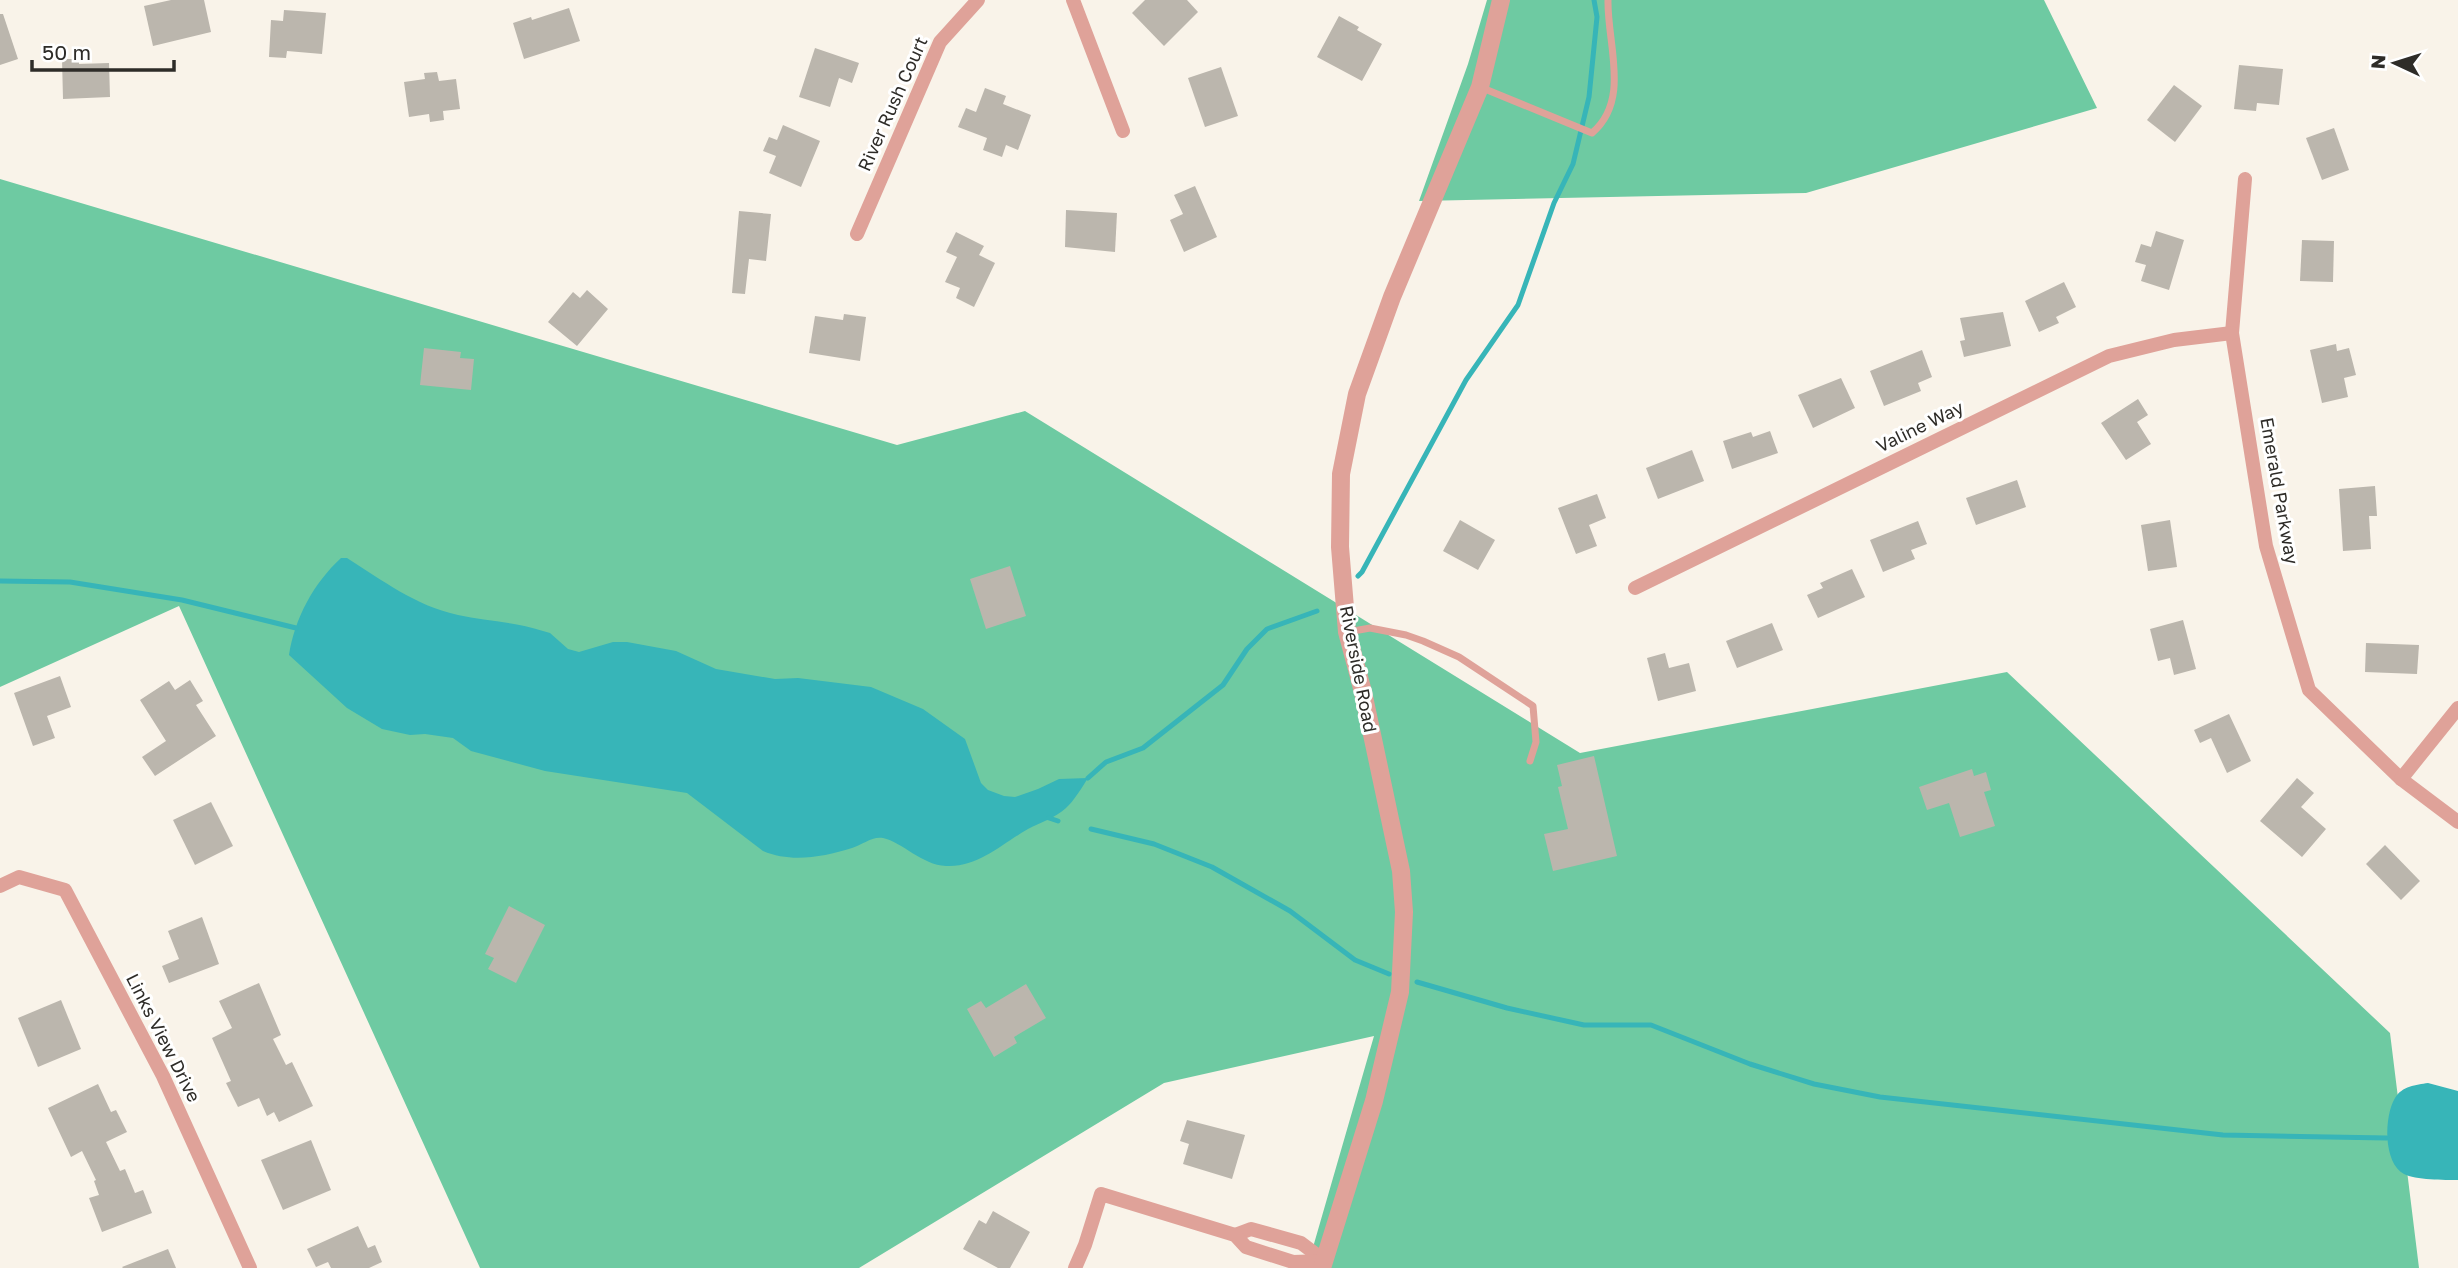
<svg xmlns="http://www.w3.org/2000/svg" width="2458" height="1268" viewBox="0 0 2458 1268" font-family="'Golos Text',sans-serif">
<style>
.forest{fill:#6ecaa2}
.water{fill:#37b5b8}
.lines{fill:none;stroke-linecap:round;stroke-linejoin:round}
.stream{stroke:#37b5b8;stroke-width:5}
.building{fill:#bbb6ad}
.service{stroke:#dfa299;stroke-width:7}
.minor{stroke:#dfa299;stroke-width:14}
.tertiary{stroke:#dfa299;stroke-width:18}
.labels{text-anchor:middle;stroke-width:6;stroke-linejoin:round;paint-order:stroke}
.street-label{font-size:18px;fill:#2e2c28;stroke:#fff}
</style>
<rect width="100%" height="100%" fill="#f9f3e9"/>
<g class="forest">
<path d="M1487,0h557l53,108 -291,85 -387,8 49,-137z"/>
<path d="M0,179l897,266 128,-34 555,342 427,-81 383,361 29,235h-1112l67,-232 -210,47 -305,185h-379l-301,-662 -179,81z"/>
</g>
<g class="water">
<path d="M341,558h6c35,22 69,48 111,57 28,6 57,7 85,16l7,2 18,16 11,3 34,-10h14l49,9 40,18 59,10 23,-1 73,9 52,22 42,30 16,44 7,7 16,6 11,1 23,-8 21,-10 29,-1c-5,8 -15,24 -22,30 -11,10 -25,14 -38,21 -25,14 -50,39 -82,37 -24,-1 -44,-24 -63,-28 -11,-2 -21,7 -31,10 -29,9 -61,15 -89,3l-76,-58 -142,-22 -74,-20 -18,-13 -28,-4 -15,1 -28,-6 -35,-21 -58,-53c6,-37 24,-71 52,-97z"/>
<path d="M2428,1083l30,8v89c-13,0 -43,0 -54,-6 -21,-11 -20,-58 -9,-76 7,-12 21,-13 33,-15z"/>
</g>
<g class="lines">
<g class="stream">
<path d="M1358,576l4,-4 104,-192 52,-75 36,-102 19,-39 16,-67 8,-80 -3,-17"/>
<path d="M0,581l70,1 112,18 114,28"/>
<path d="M1088,778l18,-16 37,-14 80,-63 24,-36 20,-20 50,-18"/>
<path d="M1049,818l9,3"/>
<path d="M1091,829l63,15 58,23 78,44 65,49 34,14"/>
<path d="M1417,982l90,26 77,17h67l99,39 64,20 66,13 343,38 164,3"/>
</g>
</g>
<g class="building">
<path d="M171,0h33l7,32 -58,14 -9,-40z"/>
<path d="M1145,0h42l11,12 -34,34 -32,-33z"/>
<path d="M569,8l11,33 -56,18 -11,-36 18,-6 1,3z"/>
<path d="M284,10l42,3 -4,41 -35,-3 -1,7 -17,-1 2,-37 12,1z"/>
<path d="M0,14h3l15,45 -18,6z"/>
<path d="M1339,16l20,11 -2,3 25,14 -20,37 -45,-24z"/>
<path d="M815,48l44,15 -7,20 -13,-5 -9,29 -31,-10z"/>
<path d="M62,59h17v5l30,-1 1,34 -47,2z"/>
<path d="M2239,65l44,4 -4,36 -22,-2 -1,8 -22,-2z"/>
<path d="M1221,67l17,49 -33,11 -17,-49z"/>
<path d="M437,72l2,9 17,-2 4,30 -17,2 1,9 -14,2 -1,-8 -20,3 -5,-35 21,-3 -1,-6z"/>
<path d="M2174,85l28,21 -27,36 -28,-22z"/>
<path d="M985,88l21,8 -3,8 28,11 -13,35 -12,-5 -4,12 -19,-7 4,-12 -29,-11 8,-19 10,4z"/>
<path d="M783,125l37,16 -19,46 -32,-14 7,-17 -13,-5 6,-14 8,3z"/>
<path d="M2334,128l15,42 -27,10 -16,-42z"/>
<path d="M1195,186l22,51 -33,15 -14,-32 13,-6 -9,-19z"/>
<path d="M1066,210l51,3 -2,39 -50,-5z"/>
<path d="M739,211l32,3 -5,47 -17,-2 -4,35 -13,-1z"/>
<path d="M2156,231l28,9 -15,50 -28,-9 5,-16 -11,-3 6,-18 10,3z"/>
<path d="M956,232l28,14 -5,9 16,8 -21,44 -18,-9 4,-10 -15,-6 12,-25 -11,-5z"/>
<path d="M2302,240l32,1 -1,41 -33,-1z"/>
<path d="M2064,282l12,25 -20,10 3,6 -20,9 -14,-31z"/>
<path d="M587,290l21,19 -31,37 -29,-24 25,-30 7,6z"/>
<path d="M2003,312l8,34 -47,11 -4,-16 5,-1 -5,-22z"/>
<path d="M844,314l22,3 -6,44 -51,-8 6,-37 28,4z"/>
<path d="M2336,344l1,7 12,-3 7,27 -12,3 4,19 -26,6 -12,-53z"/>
<path d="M424,348l37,4 -1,6 14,1 -3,31 -51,-5z"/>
<path d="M1922,350l10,27 -14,6 3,8 -37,15 -14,-35z"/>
<path d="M1841,378l14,30 -42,20 -15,-33z"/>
<path d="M2138,399l10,16 -11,7 14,22 -25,16 -25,-37z"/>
<path d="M1770,431l8,22 -46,16 -9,-28 28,-9 2,5z"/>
<path d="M1692,450l12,31 -46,18 -12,-31z"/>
<path d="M2017,480l9,27 -50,18 -10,-27z"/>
<path d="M2375,486l2,30h-8l2,33 -28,2 -4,-62z"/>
<path d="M1597,494l9,24 -17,7 8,21 -21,8 -18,-46z"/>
<path d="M1460,520l35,20 -17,30 -35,-19z"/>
<path d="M2170,520l7,47 -29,4 -7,-46z"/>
<path d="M1918,521l9,23 -16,6 4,9 -32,13 -13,-32z"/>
<path d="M1010,566l16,50 -40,13 -16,-50z"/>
<path d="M1852,569l13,28 -47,21 -11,-23 16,-7 -3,-5z"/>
<path d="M2183,620l13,49 -22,6 -4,-17 -12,3 -8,-32z"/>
<path d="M1772,623l11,27 -46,18 -11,-27z"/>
<path d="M2366,643l53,2 -2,29 -52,-2z"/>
<path d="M1665,653l4,15 20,-5 7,28 -38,10 -11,-43z"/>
<path d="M60,676l11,31 -24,9 8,22 -22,8 -19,-53z"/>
<path d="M190,680l13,21 -7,4 20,31 -61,40 -13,-19 24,-16 -26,-41 29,-19 6,9z"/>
<path d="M2229,714l22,47 -24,12 -16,-35 -11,5 -6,-13z"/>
<path d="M1594,756l23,100 -64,15 -9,-37 24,-5 -10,-42 4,-1 -5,-21z"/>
<path d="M1972,769l2,7 12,-4 5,18 -7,2 11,34 -35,11 -11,-34 -22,7 -8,-23z"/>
<path d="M2297,778l17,15 -13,14 25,22 -24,28 -42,-36z"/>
<path d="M211,802l22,44 -38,19 -22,-45z"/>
<path d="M2385,845l35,36 -19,19 -35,-36z"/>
<path d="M509,906l36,19 -29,58 -28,-14 6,-11 -9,-4z"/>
<path d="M202,917l17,47 -50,19 -7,-17 17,-7 -11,-28z"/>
<path d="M259,983l22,52 -8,4 13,26 6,-3 21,44 -34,16 -5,-10 -7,4 -8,-18 -21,9 -12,-24 5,-2 -19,-43 20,-10 -13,-27z"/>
<path d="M1026,984l20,34 -32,19 3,6 -23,14 -27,-48 14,-8 5,7z"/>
<path d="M61,1000l20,49 -43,18 -20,-49z"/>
<path d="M98,1084l13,28 5,-2 11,22 -21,10 14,29 5,-2 10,24 8,-3 9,23 -50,19 -13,-34 10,-3 -5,-14 2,-1 -14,-29 -11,6 -23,-49z"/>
<path d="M1187,1120l58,15 -13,44 -49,-15 6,-20 -9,-3z"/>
<path d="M311,1140l20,50 -48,20 -22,-50z"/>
<path d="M993,1211l37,21 -20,36h-12l-35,-19 16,-29 7,4z"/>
<path d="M358,1226l10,22 7,-3 7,17 -13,6h-38l-3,-6 -12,5 -9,-18z"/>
<path d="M168,1249l8,19h-53l-1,-1z"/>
</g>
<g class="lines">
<g class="service">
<path d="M1480,87l112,46c39,-33 15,-89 16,-133"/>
<path d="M1348,632l22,-4 36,7 17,6 36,16 74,49 3,36 -6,19"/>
</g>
<g class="minor">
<path d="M1073,0l50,131"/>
<path d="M2245,179l-13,154 34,213 43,144 92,89 57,43"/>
<path d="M857,234l83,-192 38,-42"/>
<path d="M1635,588l474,-232 65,-16 58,-7"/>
<path d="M2401,779l57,-71"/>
<path d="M0,886l19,-9 46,13 98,186 87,192"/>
<path d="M1235,1235l16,-6 50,14 24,18"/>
<path d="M1075,1268l10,-23 16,-51 134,41 11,12 47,15 32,-1"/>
</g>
<path class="tertiary" d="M1322,1268l52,-167 26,-109 4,-80 -3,-41 -38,-179 -16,-60 -7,-85 1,-73 16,-80 35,-97 88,-210 21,-87"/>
</g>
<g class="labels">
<g class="street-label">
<text transform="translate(893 104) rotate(-66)" y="6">River Rush Court</text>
<text transform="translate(1920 427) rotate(-26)" y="6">Valine Way</text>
<text transform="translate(2279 491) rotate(80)" y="6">Emerald Parkway</text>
<text transform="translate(1358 669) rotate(79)" y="6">Riverside Road</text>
<text transform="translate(163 1038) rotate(63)" y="6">Links View Drive</text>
</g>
</g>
<g transform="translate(2395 63) rotate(274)" stroke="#ffffff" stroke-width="5" paint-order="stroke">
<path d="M0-5L12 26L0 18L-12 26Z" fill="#2e2c28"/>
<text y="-10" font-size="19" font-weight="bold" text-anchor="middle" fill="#2e2c28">N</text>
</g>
<path d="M32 60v10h142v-10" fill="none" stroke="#2e2c28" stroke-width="3.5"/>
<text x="42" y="60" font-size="21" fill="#2e2c28" stroke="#ffffff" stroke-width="5" paint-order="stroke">50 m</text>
</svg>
